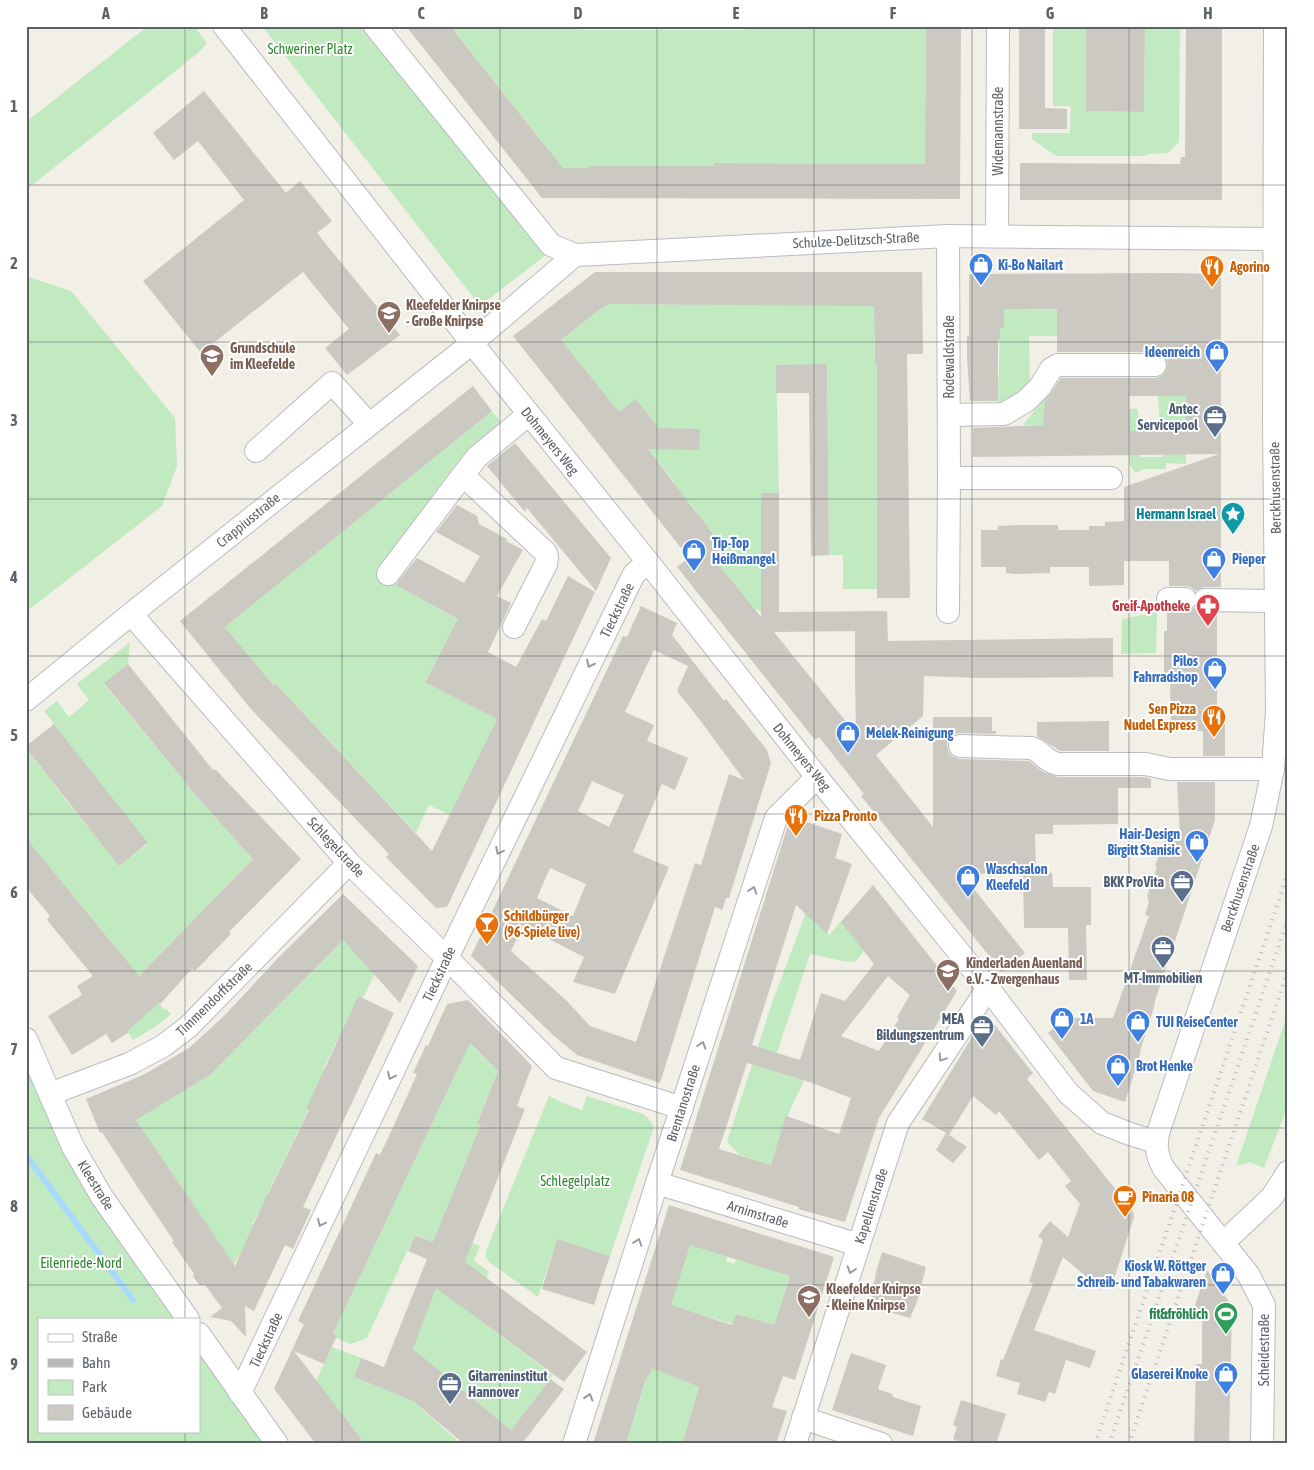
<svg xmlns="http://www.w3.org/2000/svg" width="1314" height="1470" viewBox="0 0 1314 1470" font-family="'Asap Condensed',sans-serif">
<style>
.green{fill:#c1eac1}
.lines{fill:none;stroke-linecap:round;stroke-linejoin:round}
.stream{stroke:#a8daff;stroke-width:6}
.building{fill:#ccc9c3;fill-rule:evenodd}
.minor-casing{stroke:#b9bcc1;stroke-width:24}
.minor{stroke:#fff;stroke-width:22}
.rail{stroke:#b7b8b9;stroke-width:4;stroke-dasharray:1 6;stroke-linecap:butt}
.oneway{stroke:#96999d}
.grid{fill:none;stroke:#5d6268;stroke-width:1;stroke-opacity:0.55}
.labels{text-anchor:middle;stroke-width:4;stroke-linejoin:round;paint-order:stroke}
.park-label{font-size:14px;fill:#2d8730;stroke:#fff}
.street-label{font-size:14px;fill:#5d6268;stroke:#fff}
.shop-label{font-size:14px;font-weight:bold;fill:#366cbe;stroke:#fff;text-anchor:start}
.food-label{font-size:14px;font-weight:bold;fill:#c56008;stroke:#fff;text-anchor:start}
.education-label{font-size:14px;font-weight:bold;fill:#785e54;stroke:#fff;text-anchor:start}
.service-label{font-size:14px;font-weight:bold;fill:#4e5e75;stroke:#fff;text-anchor:end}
.culture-label{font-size:14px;font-weight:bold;fill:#0d838f;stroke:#fff;text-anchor:end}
.health-label{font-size:14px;font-weight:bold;fill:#be3a42;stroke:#fff;text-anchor:end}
.leisure-label{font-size:14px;font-weight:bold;fill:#27864d;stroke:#fff;text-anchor:end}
.neatline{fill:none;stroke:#5d6268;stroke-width:2}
.grid-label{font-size:16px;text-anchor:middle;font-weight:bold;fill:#5d6268}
</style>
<rect width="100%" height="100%" fill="#f1efe6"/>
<g class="green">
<path d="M148,26h46l13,17 -9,10 -172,137v-68z"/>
<path d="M262,26h106l183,225 -71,55z"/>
<path d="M450,26h128v4h168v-4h180l-1,138 -211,-1v3h-127l-1,2h-28l-9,-18z"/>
<path d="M1053,26h33v85l58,1 1,-86h35l-1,116 -11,11 -19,1 -4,2h-89l-24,-17v-6h38l1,-27h-18z"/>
<path d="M26,276l45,15 104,127 2,48 -15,40 -136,106z"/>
<path d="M610,304l280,1 -16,30 1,30h2v224h-34v-34h-14l-2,-190h-51l3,128 -18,1v94l7,16v8l-14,-3 -37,-45 12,-9 -35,-43 2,-2 -23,-26 2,-1 -114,-143 42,-33z"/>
<path d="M1004,309l182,1v154l-20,-1v6h-22l-9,4 -6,-10v-39l-106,1 24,-30h10l1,12 80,2 2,48h23l-5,-61v-59l-129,-1 1,53 -32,15 2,-76 4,-1z"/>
<path d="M492,411l8,10 -3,7 -41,36 -80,107 17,13 68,37 14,24 -24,-12 -26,48 72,38 -47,96 -21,-10 -13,28 -140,-149 -2,2 -49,-59z"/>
<path d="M1157,612l-1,41 -35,1 1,-35z"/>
<path d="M130,642l-2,22 -24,20 94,114 55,61 -110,113 -17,14 33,17 5,7 1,-2 6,6 -16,13 -22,13 -38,-61 26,-25 -95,-116v-90l16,21 17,14 -4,3 32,40 4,-2 28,42 29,-22 -104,-133 13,-10 12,16 20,-17 -12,-16z"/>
<path d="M811,860l5,64 13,11 17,-19 18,33 -2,5 -7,8c-18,0 -28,-6 -45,-8l-39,116 33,11c-14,28 -26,54 -30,85l-34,-11 -13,-13 45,-139 33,-88z"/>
<path d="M343,940l32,33 -12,25 -5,-2 -15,32 4,2 -9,8 -15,31 4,3 -8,10 -13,27 2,1 -2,5 -54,110 6,3 -26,38 -98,-149 27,-12 49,-30z"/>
<path d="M1288,1012v93l-24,63 -14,-6 -14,4z"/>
<path d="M460,1034l38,37 -21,51 4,2 -42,104 41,18 -6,15 15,11 -3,6 -38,18 105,79 -42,55 -79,-65 -25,31 54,48h-96l-49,-63 16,-34 29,11 -7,19 42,17 54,-144 -35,-16 -48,104 -16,6 -15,-6 -3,-4 128,-272z"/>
<path d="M26,1039l24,55 138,225h-149v112h160v-97l78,110h-251z"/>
<path d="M549,1096l14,7 19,7 5,-14 56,18 7,6 4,7 -44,129 -53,-16 -19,57 -49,-35 -3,-5v-6z"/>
<path d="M689,1244l38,12 -1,5 8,3 2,-5 57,16 -1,4 -3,-1 -16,50 -5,-4 -32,-10 -3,10 -41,-12 -20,64 27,11 -17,57h-56z"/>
</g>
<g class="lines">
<path class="stream" d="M26,1155l107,145"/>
</g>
<g class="building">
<path d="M406,26h44l113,142h24v-2h127v-3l211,1 1,-138h35l-1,173 -418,-1z"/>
<path d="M1019,26h26v82l22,1v20h-48z"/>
<path d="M1086,26h59l-1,86 -58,-1z"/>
<path d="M1186,26h36v174h-202v-37l160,1 1,-7h4z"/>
<path d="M204,91l82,102 14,-12 32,40 -15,12 83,102 -53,40 -22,-27 24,-19 -46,-57 -102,81 -58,-72 101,-81 -46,-59 -24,19 -21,-27z"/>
<path d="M595,272h327l1,82h-16l3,244h-33v-233h-2l-1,-59 -264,-2 -7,3 -42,33 58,72 17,-13 22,28 -1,1 43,1 -1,21 -51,-1 81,106 -11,9 43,53v-124h18v119l108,-1 1,30 225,-3v39l-134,1 -55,-2 -1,40 -47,39 57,72v-110h59v14h4v3l-36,-1 -6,1 -5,5 -2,6 1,7 5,5 6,2 70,2 14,11 15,5h86l7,2v9h-33v36l-65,1v9h-18l1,39h16l1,14h38v38h-5l1,55h-18l-1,-52h-44l-1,-55 -61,1 63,79 -23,19 -141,-176 3,-2 -45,-57 -4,3 -138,-173 12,-9 -176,-222zM855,631v45l1,58 -82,-102z"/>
<path d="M1171,273l50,1v313h-16l-10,4 -4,-4 -6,-1h-16v-25h-45v24l-35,1v-19h-39v6l-34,1 -10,-1v-6h-25v-37h17v-4l22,-1h38v5h31v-4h16v-4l19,-1v-34l95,-33 -246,3v-29l70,-3 2,-24 16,-23h94l6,-1 5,-5 2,-7 -1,-6 -5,-5 -7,-2h-98v-43h-53v19h-4v12h-2v61h-28l-3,-44v-21h2v-62zM1129,396h57v34l-56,1z"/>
<path d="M827,364l2,191 -18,1 -2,-163h-33v-28z"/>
<path d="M473,386l19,25 -267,216 49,59 2,-2 156,167 65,-132 -72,-37 33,-63 -63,-34 22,-27 47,25 16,-27 -44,-24 21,-27 20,11 2,8 28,15 -1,2 17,9 -26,46 14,7 -23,49 28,15 26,-48 4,2 22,-45 27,16 -148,315 -11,1 -50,-51 3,-3 -139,-146 -70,-87z"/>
<path d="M515,443l96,115 -15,33 -69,-83 -2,4 -38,-46z"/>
<path d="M641,606l36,17 -5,12 52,66 2,-2 41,51 4,13 -42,135h-3l-4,12 -7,-3 -55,176 -83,-28 -24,-20 -82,-79 152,-320 4,1zM654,650l34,16 -11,25 23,29 44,60 -15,-6 -28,91 -6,-2 -59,179 -46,-16 -23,-25 -56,-50 12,-25 61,31 -11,25 42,12 54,-127 -36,-15 29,-68 13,6 13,-32 -41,-17 7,-16 -29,-13zM592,781l32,14 -15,32 -31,-16zM550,868l36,16 -13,32 -36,-18z"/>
<path d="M1195,608l4,3 5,2h13v106h8v37h-22v-25l-32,-2 -1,-54h-6v-44h3v-19h18z"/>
<path d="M128,664l85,106 2,-1 86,90 -72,73 2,2 -36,37 -3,-2 -32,35 -1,-1 -32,28 1,2 -16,10 -6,-9 -34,21 -24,-39 34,-21 -5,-9 16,-10 -46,-56 3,-4 -24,-29v-49l113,138 114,-117 -55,-61 -94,-115z"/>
<path d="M1109,721v30h-49l-23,-15v-14z"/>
<path d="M54,724l94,119 -29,23 -93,-118v-2z"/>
<path d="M1177,782h38v38l-61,184h1l-15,47h1l-16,51 -32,-11 -45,-58 13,-11 3,3 8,-7h41l36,-102 -4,-1 4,-13 -2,-6 10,-29h-2l7,-22 7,-13 11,3z"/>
<path d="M798,819l44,15 -7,24 17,6 -25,70 -31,-29 -44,140 48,15 21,-67 24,8 29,-37 -33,-42 32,-37 84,106 -78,127 -34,104 -47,-13 1,-2 -119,-37 107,-342zM888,976l22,19 -13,22 2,2 -20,32 -38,-15zM747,1063l65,20 39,15 -12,36 -53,-18 -15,49 -52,-16z"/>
<path d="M343,894l75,72 -18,37 -57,-63 -133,135 -74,45 99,146 32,-72h1l41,-84 -3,-1 52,-113 36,17 -91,194 8,3 -18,39 -8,-4 -31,66 -9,-5 1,31 -15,-16 -21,-4 12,-9 -17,-23h-6l-6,-9 1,-2 -22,-32 2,-1 -36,-53 -36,-56 -2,1 -14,-34 59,-25 44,-26 35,-32 54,-58z"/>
<path d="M468,1000l64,66 -15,40 8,3 -60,153 122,90 -23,30 -128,-94 -23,61 98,81 39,-51 14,10 -40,52 3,3h-63l-51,-43 -59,-24 7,-19 23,9 43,-108 -19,-8 7,-16 18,7 48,-118 -4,-1 21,-52 -28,-28 -137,291 4,2 -13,28 -30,-13 71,93h-49l-42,-55 30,-65 -6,-3 78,-168 4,2 9,-19 28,-62 -4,-1 13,-28 2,1 19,-42z"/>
<path d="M986,1014l47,59 -6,6 106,132 1,6 -20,62 -3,-1 -9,12 -39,-33 -29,73 62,21 -6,17 -24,-8 -11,34 -6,-2 -4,10 -28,-8 3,-11 -24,-7 5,-17 2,1 30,-76 -4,-2 14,-42 -5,-4 12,-15 18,16 12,-33 -15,-18 6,-5 -23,-29 -9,8 -40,-49 -3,4 -23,-19 -24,39 18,12 -14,16 -17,-13 10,-17 -24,-14z"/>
<path d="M669,1205l165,52 -39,123 -12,-4 -11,31 15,4 -11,33h-94l17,-57 -47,-19 -7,14 -19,62h-33zM690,1245l100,31 -16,49 -38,-11 -4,11 -61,-20z"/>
<path d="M557,1239l53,17 -16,49 -52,-16z"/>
<path d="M882,1252l44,15 -9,35 -7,16 -41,-12 5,-18h-2l4,-12h-1z"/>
<path d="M1207,1270l25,36 -3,138h-35l2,-80h6v-52l-9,-1z"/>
<path d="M851,1353l35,12 -8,24 14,5 1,3 28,9 -8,30 -81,-26z"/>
<path d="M961,1400l45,14 -10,30h-28l-15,-5 4,-12 -4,-2z"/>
</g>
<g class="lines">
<defs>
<g id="minor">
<path d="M224,26l248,317 176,219 169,215 171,211 80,105 34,30 28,11 26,8"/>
<path d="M375,26l176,219 24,10"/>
<path d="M997,235l1,-209"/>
<path d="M949,415l55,-1 22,-13 14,-14 11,-18 7,-4h97"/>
<path d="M256,451l76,-68 37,41"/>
<path d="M949,478h162"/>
<path d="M388,574l75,-99"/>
<path d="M1168,599h17"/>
<path d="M1205,600l71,1"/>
<path d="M948,612l1,-134 -1,-242"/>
<path d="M131,614l218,249 98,95 109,110 126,40"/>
<path d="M514,627l32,-63 1,-7 -1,-4 -83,-78 14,-18 52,-43"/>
<path d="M26,700l105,-86 341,-271 103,-88 373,-19 326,3"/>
<path d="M960,746l71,2c12,3 12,13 27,16h87l25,5h103"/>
<path d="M26,1039l47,108 29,50 86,122"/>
<path d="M50,1094l79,-30 34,-18 25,-19 161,-164"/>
<path d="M657,1183l202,62"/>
<path d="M1223,1243l49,-46 16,-25"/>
<path d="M199,1334l78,110"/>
<path d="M240,1393l207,-435 187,-384 14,-12"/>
<path d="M803,1418l78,26"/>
<path d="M574,1444l83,-261 119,-365 41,-41"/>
<path d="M795,1444l103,-321 90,-135"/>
<path d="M1262,1444l2,-139 -16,-31 -84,-105c-11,-19 -8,-32 -1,-51l98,-292 12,-57 4,-58 -3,-289 1,-396"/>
</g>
</defs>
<use href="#minor" class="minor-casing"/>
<use href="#minor" class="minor"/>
<g class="rail">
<path d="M1095,1444l193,-571"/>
<path d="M1109,1444l179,-525"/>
<path d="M1129,1444l159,-474"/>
</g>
</g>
<defs><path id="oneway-chevron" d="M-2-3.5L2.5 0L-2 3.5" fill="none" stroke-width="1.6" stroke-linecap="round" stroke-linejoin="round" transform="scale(1.25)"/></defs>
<g class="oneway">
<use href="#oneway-chevron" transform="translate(590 664) rotate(116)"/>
<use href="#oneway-chevron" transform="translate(499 851) rotate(116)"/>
<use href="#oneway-chevron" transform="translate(753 890) rotate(-72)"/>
<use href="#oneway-chevron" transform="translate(702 1045) rotate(-72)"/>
<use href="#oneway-chevron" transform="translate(942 1058) rotate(124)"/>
<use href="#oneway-chevron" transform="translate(391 1076) rotate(115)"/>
<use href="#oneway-chevron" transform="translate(321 1223) rotate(115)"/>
<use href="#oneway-chevron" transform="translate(638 1242) rotate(-72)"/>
<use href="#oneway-chevron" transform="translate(851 1270) rotate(108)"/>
<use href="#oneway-chevron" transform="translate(589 1397) rotate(-73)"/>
</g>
<path class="grid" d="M185,26v1293M342,26v1418M500,26v1418M657,26v1418M814,26v1418M972,26v1418M1129,26v1418M26,185h1262M26,342h1262M26,499h1262M26,656h1262M26,814h1262M26,971h1262M26,1128h1262M26,1285h1262M185,1431v13"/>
<defs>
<symbol id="shop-pin" viewBox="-11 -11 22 30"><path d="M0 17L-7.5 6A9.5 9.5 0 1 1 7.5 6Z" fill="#3f7fe0" stroke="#fff"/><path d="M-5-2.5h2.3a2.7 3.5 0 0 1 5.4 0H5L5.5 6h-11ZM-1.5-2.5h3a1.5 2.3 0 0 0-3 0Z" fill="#fff"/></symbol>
<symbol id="restaurant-pin" viewBox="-11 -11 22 30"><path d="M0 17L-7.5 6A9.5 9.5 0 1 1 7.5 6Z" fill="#e8710a" stroke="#fff"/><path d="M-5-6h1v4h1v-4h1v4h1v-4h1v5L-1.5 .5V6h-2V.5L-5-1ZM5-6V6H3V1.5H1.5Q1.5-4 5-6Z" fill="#fff"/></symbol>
<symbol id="school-pin" viewBox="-11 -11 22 30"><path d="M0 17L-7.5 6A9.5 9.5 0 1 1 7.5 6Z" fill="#8d6e63" stroke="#fff"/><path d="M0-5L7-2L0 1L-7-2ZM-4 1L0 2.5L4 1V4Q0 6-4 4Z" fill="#fff"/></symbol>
<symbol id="office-pin" viewBox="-11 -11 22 30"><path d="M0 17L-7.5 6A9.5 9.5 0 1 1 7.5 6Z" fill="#5c6f8a" stroke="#fff"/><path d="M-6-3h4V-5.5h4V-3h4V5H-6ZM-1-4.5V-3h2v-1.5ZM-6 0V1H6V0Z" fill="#fff"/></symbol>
<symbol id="sight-pin" viewBox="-11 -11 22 30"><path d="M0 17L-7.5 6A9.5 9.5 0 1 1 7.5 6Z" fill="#0f9aa8" stroke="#fff"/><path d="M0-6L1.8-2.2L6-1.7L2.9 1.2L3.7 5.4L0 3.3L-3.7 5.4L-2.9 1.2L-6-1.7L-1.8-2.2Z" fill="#fff"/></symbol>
<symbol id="pharmacy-pin" viewBox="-11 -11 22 30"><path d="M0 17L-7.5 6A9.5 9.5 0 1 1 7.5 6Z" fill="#e0444e" stroke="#fff"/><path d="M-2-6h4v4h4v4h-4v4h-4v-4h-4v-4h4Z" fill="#fff"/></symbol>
<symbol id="bar-pin" viewBox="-11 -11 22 30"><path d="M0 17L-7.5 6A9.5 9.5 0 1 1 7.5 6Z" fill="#e8710a" stroke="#fff"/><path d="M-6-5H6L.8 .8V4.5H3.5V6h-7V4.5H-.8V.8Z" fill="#fff"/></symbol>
<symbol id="cafe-pin" viewBox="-11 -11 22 30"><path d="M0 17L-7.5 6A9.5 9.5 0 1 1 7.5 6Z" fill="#e8710a" stroke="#fff"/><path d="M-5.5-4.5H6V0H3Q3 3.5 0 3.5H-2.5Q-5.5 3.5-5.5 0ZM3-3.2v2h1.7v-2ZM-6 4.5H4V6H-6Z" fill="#fff"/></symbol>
<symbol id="stadium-pin" viewBox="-11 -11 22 30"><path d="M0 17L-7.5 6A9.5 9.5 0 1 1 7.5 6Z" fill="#2e9e5b" stroke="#fff"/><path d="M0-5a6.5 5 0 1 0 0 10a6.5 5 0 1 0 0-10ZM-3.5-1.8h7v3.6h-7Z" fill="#fff"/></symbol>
</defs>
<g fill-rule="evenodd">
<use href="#shop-pin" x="967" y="251" width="28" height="38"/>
<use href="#restaurant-pin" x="1198" y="253" width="28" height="38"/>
<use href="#school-pin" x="375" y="299" width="28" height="38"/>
<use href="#shop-pin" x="1203" y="338" width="28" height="38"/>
<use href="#school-pin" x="198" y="342" width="28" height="38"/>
<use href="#office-pin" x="1201" y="403" width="28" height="38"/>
<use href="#sight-pin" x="1219" y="500" width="28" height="38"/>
<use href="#shop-pin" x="680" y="537" width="28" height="38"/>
<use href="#shop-pin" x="1200" y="545" width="28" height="38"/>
<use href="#pharmacy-pin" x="1194" y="592" width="28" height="38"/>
<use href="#shop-pin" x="1201" y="655" width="28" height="38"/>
<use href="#restaurant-pin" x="1200" y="703" width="28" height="38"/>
<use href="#shop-pin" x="834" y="719" width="28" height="38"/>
<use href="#restaurant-pin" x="782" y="802" width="28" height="38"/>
<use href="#shop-pin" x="1183" y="828" width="28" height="38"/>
<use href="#shop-pin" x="954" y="863" width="28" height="38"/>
<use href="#office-pin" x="1168" y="868" width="28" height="38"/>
<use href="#bar-pin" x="473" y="910" width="28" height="38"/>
<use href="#office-pin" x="1149" y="934" width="28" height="38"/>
<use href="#school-pin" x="934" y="957" width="28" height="38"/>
<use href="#shop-pin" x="1048" y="1005" width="28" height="38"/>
<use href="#shop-pin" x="1124" y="1008" width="28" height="38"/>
<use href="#office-pin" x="968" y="1013" width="28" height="38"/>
<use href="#shop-pin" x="1104" y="1052" width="28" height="38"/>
<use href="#cafe-pin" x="1111" y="1183" width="28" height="38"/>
<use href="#shop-pin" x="1209" y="1260" width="28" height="38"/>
<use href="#school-pin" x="795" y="1283" width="28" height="38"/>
<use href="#stadium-pin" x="1212" y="1300" width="28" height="38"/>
<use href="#shop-pin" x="1212" y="1360" width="28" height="38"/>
<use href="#office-pin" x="436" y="1370" width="28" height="38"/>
</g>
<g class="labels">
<g class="park-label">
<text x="310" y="54">Schweriner Platz</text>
<text x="575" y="1186">Schlegelplatz</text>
<text x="81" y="1268">Eilenriede-Nord</text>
</g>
<g class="street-label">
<text transform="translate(998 131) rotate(-90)" y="5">Widemannstraße</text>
<text transform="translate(856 240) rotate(-3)" y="5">Schulze-Delitzsch-Straße</text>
<text transform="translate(949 357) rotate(-90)" y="5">Rodewaldstraße</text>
<text transform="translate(550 441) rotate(51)" y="5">Dohmeyers Weg</text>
<text transform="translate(1275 488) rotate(-91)" y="5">Berckhusenstraße</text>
<text transform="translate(248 520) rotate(-39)" y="5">Crappiusstraße</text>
<text transform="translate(617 610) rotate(-64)" y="5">Tieckstraße</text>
<text transform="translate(802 757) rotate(51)" y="5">Dohmeyers Weg</text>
<text transform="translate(336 847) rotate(47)" y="5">Schlegelstraße</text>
<text transform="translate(1240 888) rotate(-71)" y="5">Berckhusenstraße</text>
<text transform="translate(439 974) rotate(-65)" y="5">Tieckstraße</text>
<text transform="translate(214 999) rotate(-44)" y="5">Timmendorffstraße</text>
<text transform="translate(683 1103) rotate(-72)" y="5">Brentanostraße</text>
<text transform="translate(96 1185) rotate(58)" y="5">Kleestraße</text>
<text transform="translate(871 1206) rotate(-72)" y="5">Kapellenstraße</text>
<text transform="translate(758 1214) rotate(17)" y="5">Arnimstraße</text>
<text transform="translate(266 1340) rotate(-65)" y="5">Tieckstraße</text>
<text transform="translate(1264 1350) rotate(-90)" y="5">Scheidestraße</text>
</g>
<g class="shop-label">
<text x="998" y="270">Ki-Bo Nailart</text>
<text x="1200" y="357" text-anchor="end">Ideenreich</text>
<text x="712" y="548">Tip-Top<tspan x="712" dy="16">Heißmangel</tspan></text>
<text x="1232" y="564">Pieper</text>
<text x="1198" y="666" text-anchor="end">Pilos<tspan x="1198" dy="16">Fahrradshop</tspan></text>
<text x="866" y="738">Melek-Reinigung</text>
<text x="1180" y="839" text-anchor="end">Hair-Design<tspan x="1180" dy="16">Birgitt Stanisic</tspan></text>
<text x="986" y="874">Waschsalon<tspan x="986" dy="16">Kleefeld</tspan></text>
<text x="1080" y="1024">1A</text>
<text x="1156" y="1027">TUI ReiseCenter</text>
<text x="1136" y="1071">Brot Henke</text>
<text x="1206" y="1271" text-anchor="end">Kiosk W. Röttger<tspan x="1206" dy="16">Schreib- und Tabakwaren</tspan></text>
<text x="1208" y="1379" text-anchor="end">Glaserei Knoke</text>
</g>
<g class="food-label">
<text x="1230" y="272">Agorino</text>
<text x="1196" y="714" text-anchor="end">Sen Pizza<tspan x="1196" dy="16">Nudel Express</tspan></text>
<text x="814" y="821">Pizza Pronto</text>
<text x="504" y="921">Schildbürger<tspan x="504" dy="16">(96-Spiele live)</tspan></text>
<text x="1142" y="1202">Pinaria 08</text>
</g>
<g class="education-label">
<text x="406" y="310">Kleefelder Knirpse<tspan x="406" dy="16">- Große Knirpse</tspan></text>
<text x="230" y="353">Grundschule<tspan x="230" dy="16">im Kleefelde</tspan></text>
<text x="966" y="968">Kinderladen Auenland<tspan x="966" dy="16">e.V. - Zwergenhaus</tspan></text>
<text x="826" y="1294">Kleefelder Knirpse<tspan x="826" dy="16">- Kleine Knirpse</tspan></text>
</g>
<g class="service-label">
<text x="1198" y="414">Antec<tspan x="1198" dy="16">Servicepool</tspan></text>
<text x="1164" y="887">BKK ProVita</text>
<text x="1163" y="983" text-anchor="middle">MT-Immobilien</text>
<text x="964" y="1024">MEA<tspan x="964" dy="16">Bildungszentrum</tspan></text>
<text x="468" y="1381" text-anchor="start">Gitarreninstitut<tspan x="468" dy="16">Hannover</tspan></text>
</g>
<g class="culture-label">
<text x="1216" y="519">Hermann Israel</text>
</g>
<g class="health-label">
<text x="1190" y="611">Greif-Apotheke</text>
</g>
<g class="leisure-label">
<text x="1208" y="1319">fit&amp;fröhlich</text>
</g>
</g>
<rect width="1314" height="1470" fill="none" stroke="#ffffff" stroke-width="55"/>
<rect x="38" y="1318" width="162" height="115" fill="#ffffff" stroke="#bec0c3"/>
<rect x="48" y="1334" width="25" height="8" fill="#ffffff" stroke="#bec0c3"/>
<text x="82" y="1342" font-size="15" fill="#5d6268">Straße</text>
<rect x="48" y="1359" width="25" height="8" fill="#b7b8b9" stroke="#bec0c3"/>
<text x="82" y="1368" font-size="15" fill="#5d6268">Bahn</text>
<rect x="48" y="1380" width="25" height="15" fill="#c1eac1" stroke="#bec0c3"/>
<text x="82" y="1392" font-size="15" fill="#5d6268">Park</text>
<rect x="48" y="1405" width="25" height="15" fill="#ccc9c3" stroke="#bec0c3"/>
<text x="82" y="1418" font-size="15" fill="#5d6268">Gebäude</text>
<rect x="28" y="28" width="1258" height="1414" class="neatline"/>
<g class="grid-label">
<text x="106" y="19">A</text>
<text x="264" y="19">B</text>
<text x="421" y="19">C</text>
<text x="578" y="19">D</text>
<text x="736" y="19">E</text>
<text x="893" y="19">F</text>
<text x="1050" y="19">G</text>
<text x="1208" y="19">H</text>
<text x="14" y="112">1</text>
<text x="14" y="269">2</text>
<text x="14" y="426">3</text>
<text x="14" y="583">4</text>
<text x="14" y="741">5</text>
<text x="14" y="898">6</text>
<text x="14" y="1055">7</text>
<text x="14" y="1212">8</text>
<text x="14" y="1370">9</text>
</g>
</svg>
